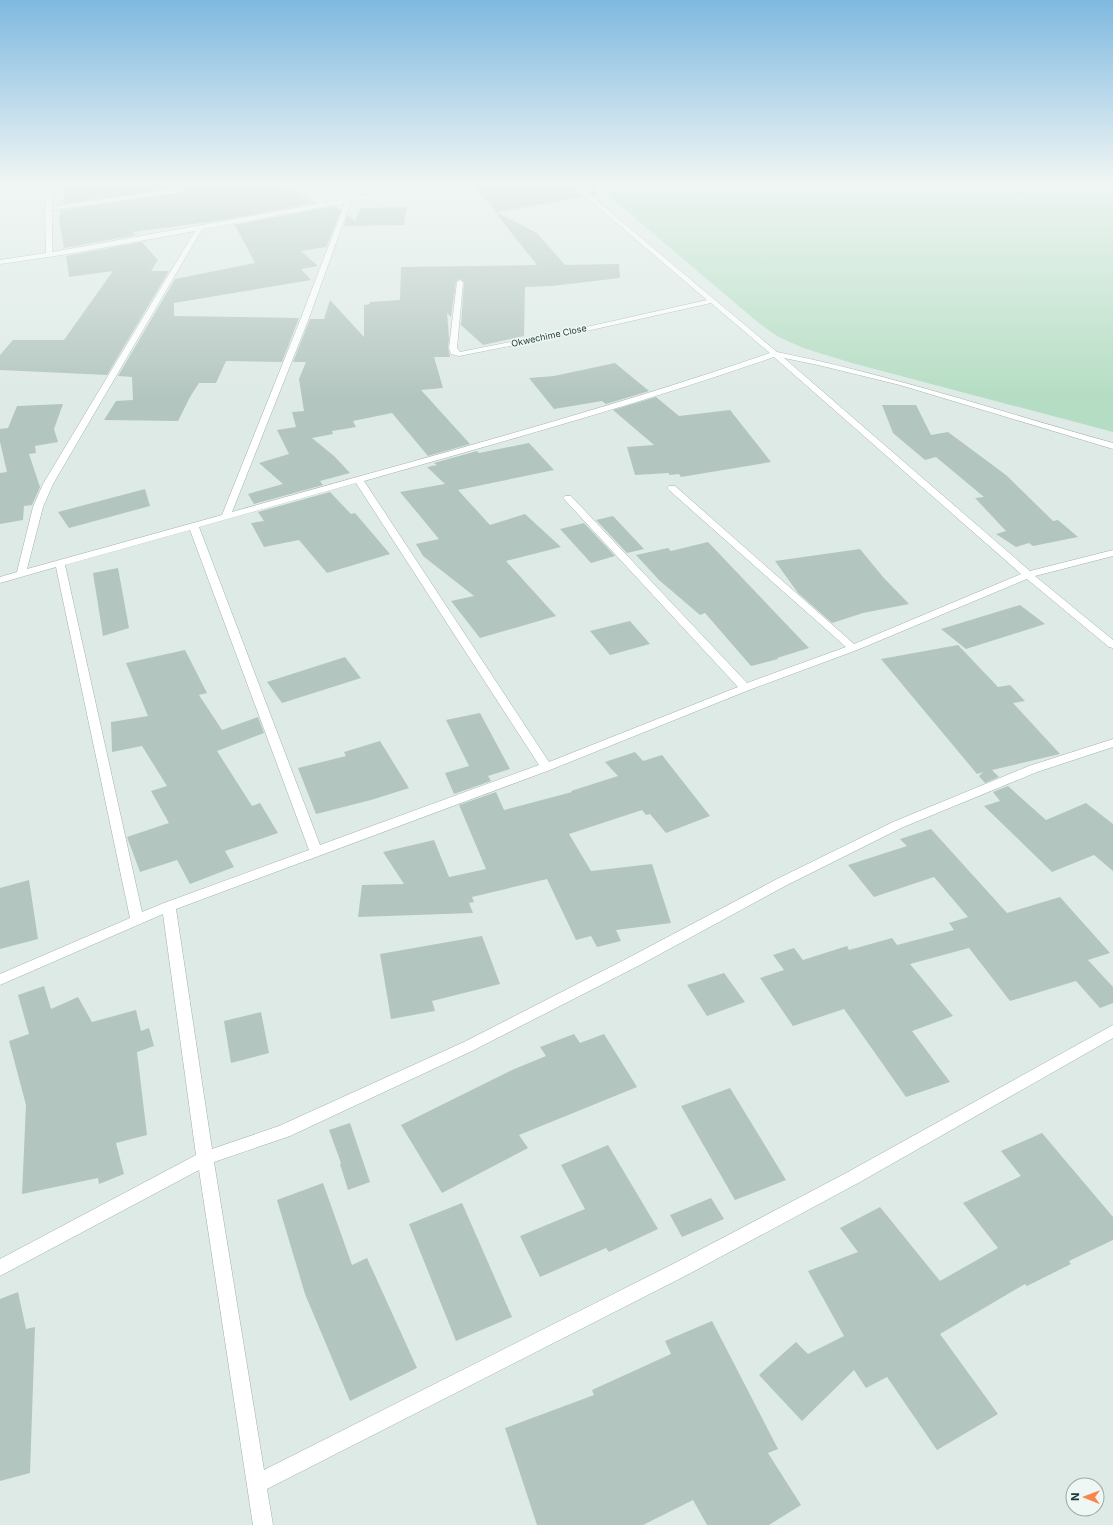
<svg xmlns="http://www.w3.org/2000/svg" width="1113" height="1525" viewBox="0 0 1113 1525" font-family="Inter,sans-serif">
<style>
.green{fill:#b5ddc3}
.building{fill:#b3c5bf}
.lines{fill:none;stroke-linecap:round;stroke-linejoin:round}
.minor-casing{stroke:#a1b2ad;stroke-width:1}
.minor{fill:#fff;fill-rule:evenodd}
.labels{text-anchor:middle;stroke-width:3;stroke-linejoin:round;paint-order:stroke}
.far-street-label{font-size:9px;fill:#1e3a35;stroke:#eef7f3}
</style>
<rect width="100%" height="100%" fill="#deeae6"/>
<path class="green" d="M596,185h517v247l-261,-69 -49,-15 -26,-12 -17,-12z"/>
<g class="building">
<path d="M66,185h211l13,5h3l22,13 -92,17 -90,12 3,3 -72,13 -5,-30 2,-8 120,-17 4,-3 -4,-3 -119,17z"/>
<path d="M472,185h99l13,12 -87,15z"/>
<path d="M580,185h16l1,10 -4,1z"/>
<path d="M335,206l6,5 -15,36 -25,4 17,15 -17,3 10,11 -137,23v13l125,2 -17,44 -56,-1 -10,22h-17l-9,14 -12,24 -74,-1 12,-19 17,-1 -1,-23 -14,-1 57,-97 80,-16 -19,-36 -3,-2z"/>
<path d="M407,207l-3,18 -60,1 3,-11 8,6 6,-13z"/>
<path d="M494,211l43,22 28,32 54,-1 1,14 -68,8 -27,1 -1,49 -41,9 -22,-20 3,-43 -5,-3 -3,3 -5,35 -4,-4 2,25 -1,10 2,9h-16l9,31 -22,2 49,54 -42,12 -36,-43 -39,8 3,6 -24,4 1,3 -21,4 22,18 16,17 -30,8 3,4 -69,19 -6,-10 35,-10 -24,-21 30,-9 -12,-24 19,-3 -4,-15 12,-1 -5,-32 7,-17h-13l17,-43h14l6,-19 34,37v-32l6,-1v-2l30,-2 1,-33 136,-2z"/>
<path d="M142,242l16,18 -7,11h18l-62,104 -107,-5v-15l13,-15h51l49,-69 -44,6 -3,-21z"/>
<path d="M615,363l34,28 -43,13 -4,-3 -48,8 -25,-31 25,-2z"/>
<path d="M656,397l23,19 51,-6 41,52 -90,15 -2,-3 -10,1v-2l-34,2 -8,-28 27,-2 -41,-35z"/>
<path d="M63,404l-9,25 4,13 -23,4 1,7 -7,1 11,33 -8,18 -8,1 -1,14 -23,4v-51l7,-1 -7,-30v-13l8,-1 9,-22z"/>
<path d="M882,405h34l15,30 17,-3 58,43 47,46 5,-1 20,17 -45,9 -4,-3 -13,4 -20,-13 10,-3 -31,-33 9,-1 -48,-40 -11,3 -32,-27z"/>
<path d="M529,443l25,27 -96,20 32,35 35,-11 36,33 -55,14 50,55 -76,22 -29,-37 23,-5 -51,-40 -7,-12 23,-5 -39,-47 45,-8 -18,-17 10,-2 -3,-2 43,-12 2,2z"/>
<path d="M145,489l5,17 -81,22 -11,-16z"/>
<path d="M330,492l21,22 4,-1 35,41 -63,19 -28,-33 -35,7 -13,-24 13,-2 -6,-9z"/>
<path d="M613,516l31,33 -17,4 -31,-33z"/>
<path d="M584,523l31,33 -24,7 -31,-34z"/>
<path d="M708,542l101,106 -32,10 1,1 -27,7 -46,-53 -5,2 -41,-35 -23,-25 32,-7 3,3z"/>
<path d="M860,549l23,28 26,27 -46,9 -31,10 -34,-30 -23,-32z"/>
<path d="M118,568l11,60 -26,8 -10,-63z"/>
<path d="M1020,605l25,19 -79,25 -25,-20z"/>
<path d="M630,621l20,23 -40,11 -20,-24z"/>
<path d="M958,645l40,42 12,-2 15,16 -12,2 47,51 -68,16 7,7 -14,6 -6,-7 4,-4 -6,2 -96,-115z"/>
<path d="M185,650l22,43 -8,2 23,35 36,-13 6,16 -47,18 35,55 8,-3 18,30 -53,18 9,16 -44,17 -13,-24 -37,12 -13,-35 42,-14 -18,-32 16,-5 -25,-40 -30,6 -1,-30 37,-6 -22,-53z"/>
<path d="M345,657l16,21 -79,25 -15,-21z"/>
<path d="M480,713l30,56 -22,7 3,5 -37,13 -9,-21 24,-7 -23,-46z"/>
<path d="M380,741l29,47 -38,12 -55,14 -18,-46 48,-12 -2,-4z"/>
<path d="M635,752l8,9 19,-6 48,61 -44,17 -16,-19 -4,1 -4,-5 -73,24 22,37 61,-7 19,59 -55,7 5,11 -24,6 -6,-11 -15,4 -29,-61 -75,18 2,5 -5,1 4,10 -115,4 4,-32 42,-1 -21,-32 51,-12 15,37 37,-8 -27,-64 37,-13 8,18 68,-18 -1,-1 47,-15 -13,-14z"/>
<path d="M1008,786l38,34 40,-17 27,21v47l-19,-16 -42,17 -68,-66 16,-5 -7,-9z"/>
<path d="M931,829l76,84 53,-16 50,56 -22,7 25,27v16l-13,5 -24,-27 -66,20 -41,-53 -59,16 43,52 -41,15 38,51 -44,15 -62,-88 -51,17 -33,-48 24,-8 -11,-15 21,-7 9,12 44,-14 2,4 43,-12 5,7 57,-15 -5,-7 19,-6 -34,-40 -60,20 -26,-32 59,-19 -7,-7z"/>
<path d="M29,880l9,59 -38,10v-61z"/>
<path d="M482,936l18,48 -68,17 3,10 -44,8 -11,-65z"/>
<path d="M724,973l21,29 -38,14 -20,-31z"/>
<path d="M44,986l7,23 27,-12 14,25 44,-12 5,21 8,-3 5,18 -17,6 10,83 -31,8 8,31 -25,10 -1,-6 -76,16 4,-89 -17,-64 20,-7 -11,-39z"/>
<path d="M261,1012l8,41 -38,10 -7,-42z"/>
<path d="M574,1034l6,9 24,-9 33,53 -118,48 9,13 -86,45 -41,-68 111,-55 34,-14 -6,-9z"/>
<path d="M730,1088l56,92 -51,20 -54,-94z"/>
<path d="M350,1123l20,59 -22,8 -8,-26 1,-1 -12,-33z"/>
<path d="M1042,1133l71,84v23l-44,21 2,3 -44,22 -2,-2 -85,50 58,80 -61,36 -50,-73 -21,11 -12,-18 -52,51 -43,-46 37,-33 12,12 36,-18 -36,-65 50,-19 -18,-24 40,-21 60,74 58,-33 -35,-45 58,-27 -20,-25z"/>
<path d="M608,1145l50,84 -49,23 -3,-4 -66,29 -20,-41 65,-27 -24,-44z"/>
<path d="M323,1183l29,82 15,-7 50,110 -67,33 -45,-107 -28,-94z"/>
<path d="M711,1198l13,21 -42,18 -12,-22z"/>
<path d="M462,1203l50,114 -56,24 -47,-117z"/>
<path d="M18,1292l8,37 9,-2 -5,146 -30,8v-182z"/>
<path d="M712,1321l66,128 -10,4 33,52 -32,20h-62l-14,-25 -50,25h-106l-32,-97 89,-33 -2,-5 79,-36 -6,-13z"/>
</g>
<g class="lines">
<defs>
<path id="minor" d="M298,185h6l20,18 99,-18h10l-82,16 -42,117 -77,194c180,-51 361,-98 538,-159l-59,-50 -120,27 -132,26 -8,-2 -2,-6 8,-66 3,-2 3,2 -6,66 3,4 131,-26 116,-26 -135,-115h6l199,167c115,23 224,60 336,91v6l-213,-64 -82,-20 -34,-7 246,213 83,-21v6l-78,20 78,64v8l-4,-1 -82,-68 -170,71 -108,40 -199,80 -374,139 36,240 67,-23 185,-84 164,-84 149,-79 116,-57 136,-56 84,-27v8l-76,25 -136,56 -114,57 -149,81 -164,84 -184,86 -76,26 50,308 409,-206 175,-92 265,-147v13l-253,144 -175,94 -418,213 6,36h-20l-54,-355 -199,106v-17l196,-104 -33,-241 -163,71v-11l130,-56 -74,-351 -56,16v-6l17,-5 16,-65 10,-23 152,-253 -126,23 -69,10v-4l46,-7 -1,-44 2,-17 5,1v14l129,-19 3,2 -3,2 -129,18v42l266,-48zM345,203l-44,115 -79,197 -195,54 16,-62 10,-23 149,-255zM774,357l247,217 -167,70 -179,-158h-6l-2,2 2,2 177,157 -99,36 -176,-187h-6l-2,2 2,2 173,187 -189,75 -185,-281c137,-39 275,-77 410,-124zM356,483l183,282 -219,80 -121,-318zM190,530l119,320 -145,53 -22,9 -77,-347z"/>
</defs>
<use href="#minor" class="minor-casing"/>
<use href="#minor" class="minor"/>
</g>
<linearGradient id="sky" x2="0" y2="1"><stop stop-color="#7fb9e0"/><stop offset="0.46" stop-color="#f0f6f4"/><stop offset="1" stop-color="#f0f6f4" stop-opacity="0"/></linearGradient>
<rect width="1113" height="398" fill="url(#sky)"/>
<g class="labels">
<g class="far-street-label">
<text transform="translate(549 336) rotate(-12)" y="3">Okwechime Close</text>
</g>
</g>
<g transform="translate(1085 1497) rotate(271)"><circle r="19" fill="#eef7f3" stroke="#9baba7"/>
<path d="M0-3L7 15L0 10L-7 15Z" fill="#f9854d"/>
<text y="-6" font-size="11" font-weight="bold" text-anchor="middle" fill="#1e3a35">N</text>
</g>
</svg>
